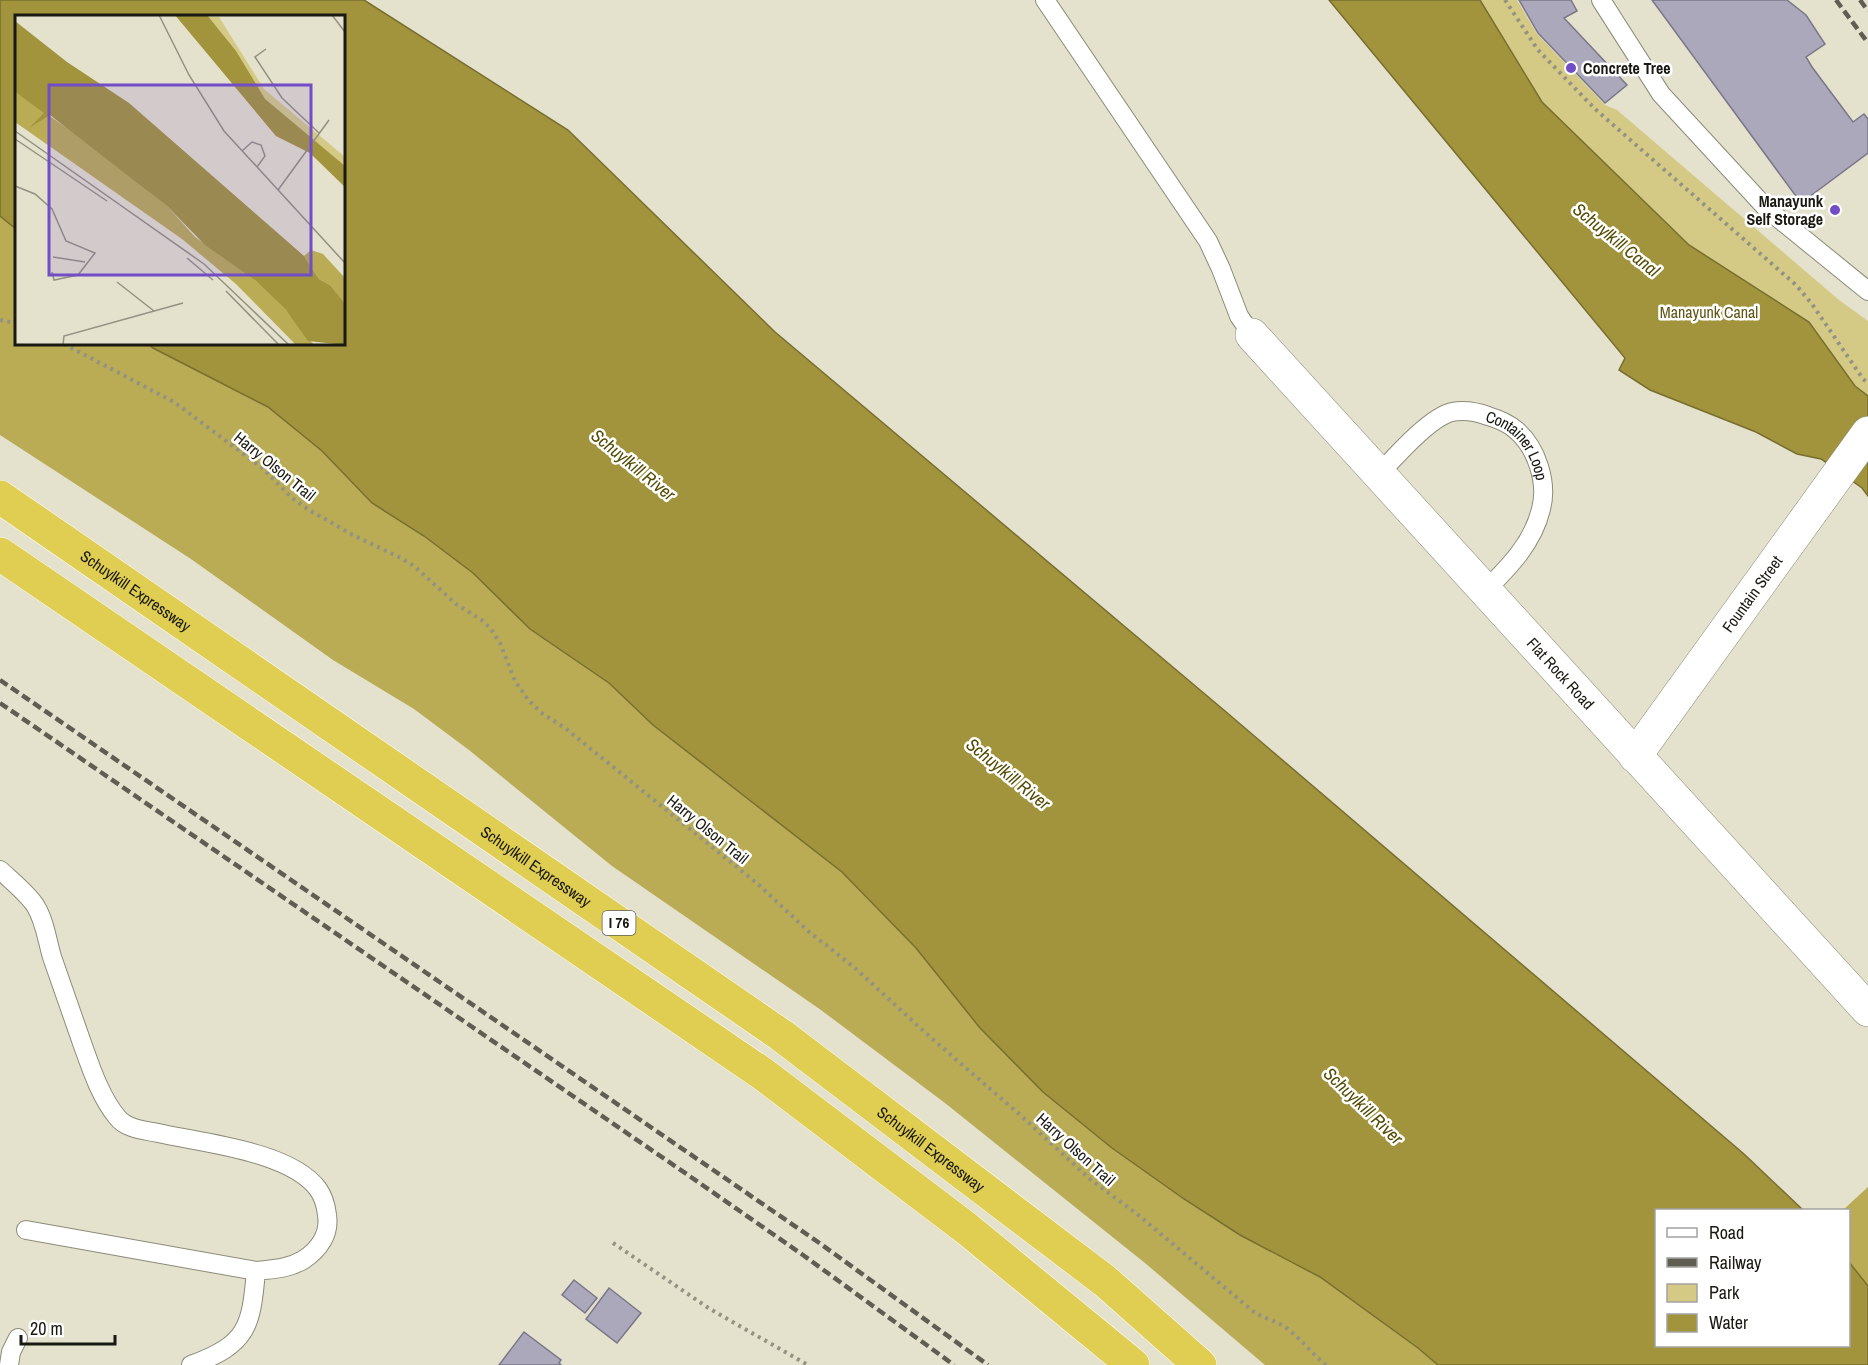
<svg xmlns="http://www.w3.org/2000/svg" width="1868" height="1365" viewBox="0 0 1868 1365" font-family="'Archivo Narrow',sans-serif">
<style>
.green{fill:#d4ca85}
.forest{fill:#b9ac55}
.water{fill:#a1943c;stroke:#786f2f;stroke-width:1.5}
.building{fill:#aba8bb;stroke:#7a7788;stroke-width:1.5}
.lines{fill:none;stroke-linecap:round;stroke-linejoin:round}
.service-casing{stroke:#8d8b78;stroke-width:20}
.minor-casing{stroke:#8d8b78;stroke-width:34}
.motorway-casing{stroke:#fff;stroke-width:34}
.path{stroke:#949283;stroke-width:4;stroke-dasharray:3 4.5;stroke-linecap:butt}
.service{stroke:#fff;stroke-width:18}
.minor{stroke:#fff;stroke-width:33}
.motorway{stroke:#e0ce52;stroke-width:33}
.rail{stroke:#605e52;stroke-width:4.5;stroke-dasharray:9 4.5;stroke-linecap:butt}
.poi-dot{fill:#734dc6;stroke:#fff;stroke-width:2}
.labels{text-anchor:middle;stroke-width:5;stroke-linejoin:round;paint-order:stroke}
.shield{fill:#fff;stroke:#5e5d58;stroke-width:1.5}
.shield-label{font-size:15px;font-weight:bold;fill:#191811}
.poi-label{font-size:16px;font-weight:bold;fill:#191811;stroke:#fff;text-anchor:start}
.park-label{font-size:16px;fill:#5f5614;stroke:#fff}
.street-label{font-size:16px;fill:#191811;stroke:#fff}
.water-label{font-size:18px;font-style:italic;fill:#544b03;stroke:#fff}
.inset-road{fill:none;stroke:#939182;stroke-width:1.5}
.view{fill:#734dc6;fill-opacity:0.15;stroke:#734dc6;stroke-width:3}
.inset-edge{fill:none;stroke:#191811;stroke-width:3}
</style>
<rect width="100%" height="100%" fill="#e4e1cd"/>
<path class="green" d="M1329,0h188l20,34 68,71 12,5 222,190 29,21v175l-6,-8 -41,-29 -24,-5 -41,-22 -106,-42 -31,-20 6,-12z"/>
<g class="forest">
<path d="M0,216l16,13v115h132l5,4 115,59 54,44 50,52 52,33 49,37 57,56 79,54 44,42 189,147 74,76 64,80 63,64 69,56 128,87 80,42 98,71 20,17h-173l-120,-102 -200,-160 -124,-93 -209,-144 -143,-116 -55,-41 -81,-49 -142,-101 -191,-124z"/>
<path d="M1868,1187v99l-19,-24 -1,-52h-5z"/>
</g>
<g class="water">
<path d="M0,0h364l204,130 207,202 450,379 519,443 59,56h-147v136h192l1,-84 19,24v79h-430l-20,-17 -98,-71 -80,-42 -56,-36 -72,-51 -69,-56 -63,-64 -64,-80 -74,-76 -189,-147 -44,-42 -79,-54 -57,-56 -49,-37 -52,-33 -50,-52 -54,-44 -115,-59 -5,-4h196v-328h-328v213l-16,-13z"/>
<path d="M1329,0h151l62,102 147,143 120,77 46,64 13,10v100l-6,-8 -41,-29 -24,-5 -41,-22 -106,-42 -31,-20 6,-12z"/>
</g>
<g class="building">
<path d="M1519,0h52l6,11 -13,7 63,67 -22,18 -67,-70z"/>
<path d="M1652,0h135l19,15 19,29 -19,13 6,10 41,55 11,-8 4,5v34l-67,50z"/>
<path d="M574,1280l23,18 -12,15 -23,-18z"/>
<path d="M609,1288l32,25 -24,30 -31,-24z"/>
<path d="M524,1332l37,28 -2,3 2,2h-62z"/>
</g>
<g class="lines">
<defs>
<g id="service">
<path d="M1045,0l163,241 13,28 18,47 13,19"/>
<path d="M1601,0l60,94 106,115 101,82"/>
<path id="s1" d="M1379,474c16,-17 51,-57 73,-62 11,-2 25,0 36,4 10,3 20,7 28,14 21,18 32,53 25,79 -8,34 -32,58 -56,82"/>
<path d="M0,870c12,11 26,22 35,35 10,16 12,35 17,52 10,29 20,58 30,86 9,25 18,53 35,74 9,12 27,13 41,16 44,10 132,18 160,56 5,7 8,17 9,26 3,19 -8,35 -24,45 -15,9 -30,9 -47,11 -5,56 -8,73 -65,94"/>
<path d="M26,1230l230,41"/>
<path d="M9,1365l2,-13 7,-14"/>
</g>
<g id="minor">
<path id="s2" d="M1252,335l616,675"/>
<path id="s3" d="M1635,756l233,-323"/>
</g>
<g id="motorway">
<path id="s4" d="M0,497l781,538 324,246 95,84"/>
<path d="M0,554l763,520 203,154 167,137"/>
</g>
</defs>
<use href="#service" class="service-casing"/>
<use href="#minor" class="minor-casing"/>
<use href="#motorway" class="motorway-casing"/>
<g class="path">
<path d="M1505,0l33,50 57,59 201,176 16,19 51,75 5,4"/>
<path d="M0,320l16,3"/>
<path d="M64,344l110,58 87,65 31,31 17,12 44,25 48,23 13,8 42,38 27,17 8,8 9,14 15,38 14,20 14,13 22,14 194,157 49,46 47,37 74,68 89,77 73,67 46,34 117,98c11,7 23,9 34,17 14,11 24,25 38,36"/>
<path d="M613,1243l97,66 98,56"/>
</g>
<use href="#service" class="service"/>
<use href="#minor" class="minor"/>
<use href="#motorway" class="motorway"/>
<g class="rail">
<path d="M1836,0l32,43"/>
<path d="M1860,0l8,11"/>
<path d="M0,680l818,562 170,123"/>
<path d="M0,703l688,472 115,80 151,110"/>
</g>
</g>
<g class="poi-dot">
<circle cx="1571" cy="68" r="6"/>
<circle cx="1835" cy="210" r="6"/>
</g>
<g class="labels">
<rect class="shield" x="602.5" y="911" width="33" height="24" rx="4.5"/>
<g class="shield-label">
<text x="619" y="928">I 76</text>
</g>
<g class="poi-label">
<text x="1583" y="74">Concrete Tree</text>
<text x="1823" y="207" text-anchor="end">Manayunk<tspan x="1823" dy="18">Self Storage</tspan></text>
</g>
<g class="park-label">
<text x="1709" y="318">Manayunk Canal</text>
</g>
<g class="street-label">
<text dy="6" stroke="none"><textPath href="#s1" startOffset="177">Container Loop</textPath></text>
<text transform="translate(275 466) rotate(39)" y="6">Harry Olson Trail</text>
<text dy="6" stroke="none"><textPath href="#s4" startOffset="165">Schuylkill Expressway</textPath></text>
<text dy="6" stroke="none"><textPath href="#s3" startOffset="200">Fountain Street</textPath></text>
<text dy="6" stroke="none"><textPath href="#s2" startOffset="458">Flat Rock Road</textPath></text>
<text transform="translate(708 829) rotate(39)" y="6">Harry Olson Trail</text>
<text dy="6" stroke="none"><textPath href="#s4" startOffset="651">Schuylkill Expressway</textPath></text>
<text dy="6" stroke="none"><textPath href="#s4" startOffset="1137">Schuylkill Expressway</textPath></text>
<text transform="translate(1076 1149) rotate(42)" y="6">Harry Olson Trail</text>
</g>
<g class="water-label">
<text transform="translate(1616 240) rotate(39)" y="6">Schuylkill Canal</text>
<text transform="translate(633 465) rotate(39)" y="6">Schuylkill River</text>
<text transform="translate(1008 774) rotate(39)" y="6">Schuylkill River</text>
<text transform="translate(1363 1106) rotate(44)" y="6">Schuylkill River</text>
</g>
</g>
<g transform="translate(15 15)">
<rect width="330" height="330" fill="#e4e1cd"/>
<path d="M160,0l44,2 45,72 81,68v30l-35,-34 -34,-17z" fill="#d4ca85"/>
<path d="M0,77l72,50 80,64 28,31 53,36 38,37 28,35h-18l-60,-61 -54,-45 -167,-117zM296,235l12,4 22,24v25l-15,-18 -11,-6 -15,-23z" fill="#b9ac55"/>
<path d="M160,0h32l29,36 29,48 80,67v21l-35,-34 -34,-17zM0,6l52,41 62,41 175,153 15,23 11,6 15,18v42l-37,-4 -22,-31 -31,-30 -50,-35 -38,-39 -117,-91 -21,13 15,-15 -29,-21z" fill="#a1943c"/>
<path class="inset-road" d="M144,0l30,60 35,56 121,132M317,0l13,17M251,34l-11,8 27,41 37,35M0,116l189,133 85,81M0,124l92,62M227,136l10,-9 9,3 4,11 -8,11M0,171l20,8 17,15 14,32 29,12 -17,22 -24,5 -2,-8M263,175l51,-70M38,242l32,5M172,243l26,22M102,267l37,29M211,276l53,54M48,330l1,-9 119,-33"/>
<path class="view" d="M34,70h262v190h-262z"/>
<rect width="330" height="330" class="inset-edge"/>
</g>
<rect x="1655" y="1209" width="195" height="138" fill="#ffffff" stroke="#a3a3a0" stroke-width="1.5"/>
<rect x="1667" y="1228" width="30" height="9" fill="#ffffff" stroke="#a3a3a0" stroke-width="1.5"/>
<text x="1709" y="1239" font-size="18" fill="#191811">Road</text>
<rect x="1667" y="1258" width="30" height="9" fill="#605e52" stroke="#a3a3a0" stroke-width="1.5"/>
<text x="1709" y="1269" font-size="18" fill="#191811">Railway</text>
<rect x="1667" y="1284" width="30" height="18" fill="#d4ca85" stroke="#a3a3a0" stroke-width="1.5"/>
<text x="1709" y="1299" font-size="18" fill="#191811">Park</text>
<rect x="1667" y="1314" width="30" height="18" fill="#a1943c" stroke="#a3a3a0" stroke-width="1.5"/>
<text x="1709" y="1329" font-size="18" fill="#191811">Water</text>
<path d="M21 1335v9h94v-9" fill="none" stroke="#191811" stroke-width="3"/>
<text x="30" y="1335" font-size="18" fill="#191811" stroke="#ffffff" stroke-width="4.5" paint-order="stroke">20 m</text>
</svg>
